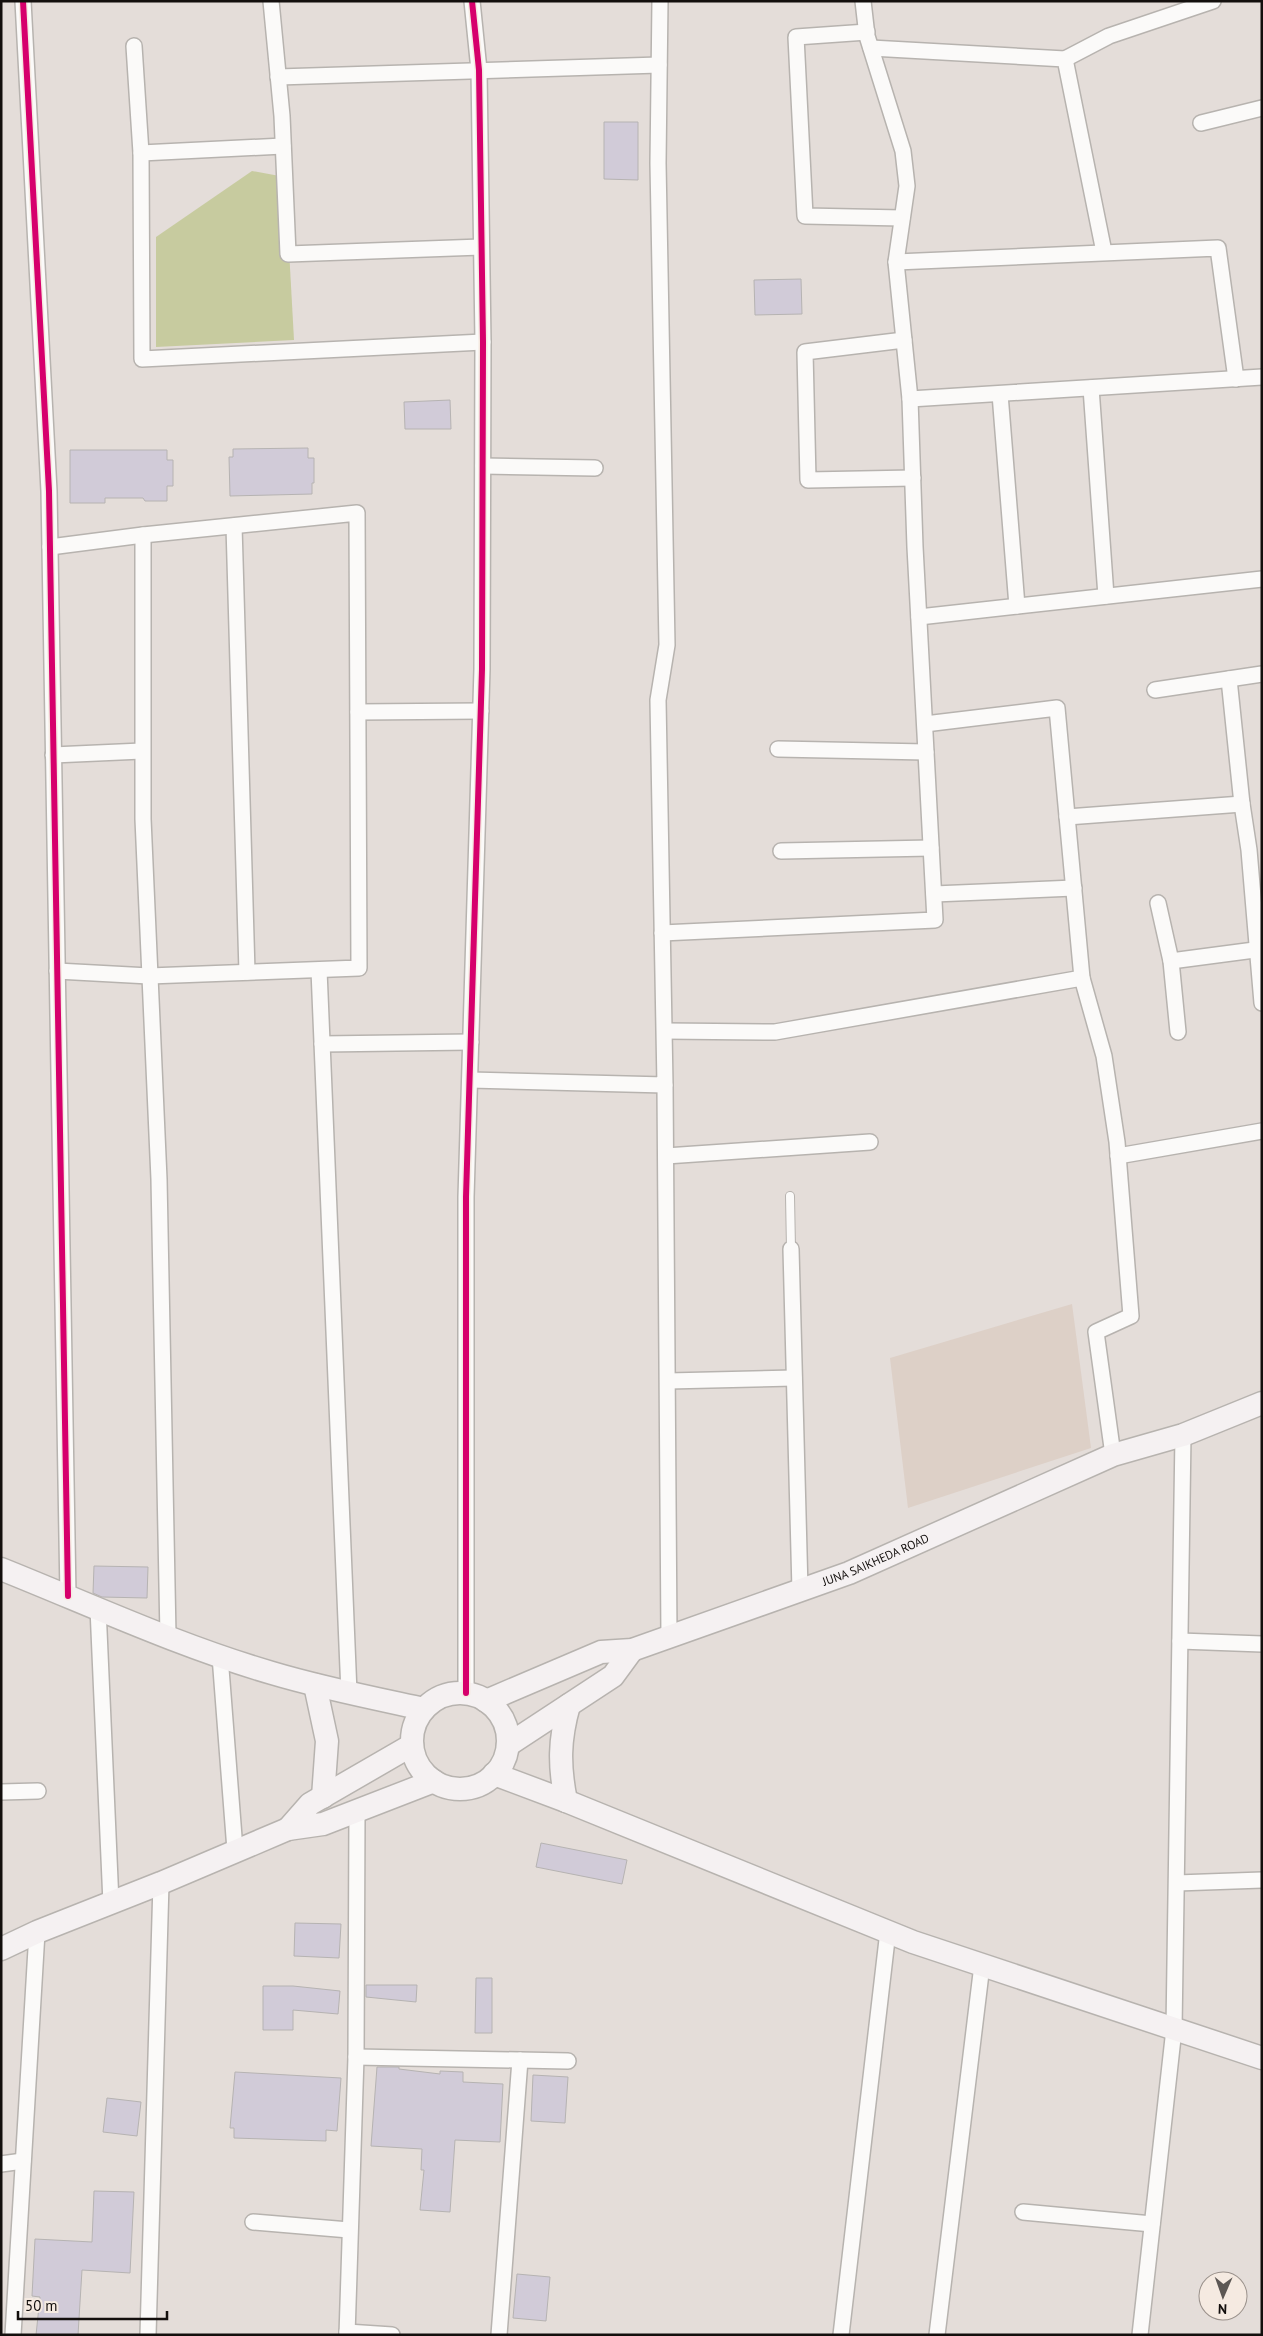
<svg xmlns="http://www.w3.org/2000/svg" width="1263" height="2336" viewBox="0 0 1263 2336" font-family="'PT Sans',sans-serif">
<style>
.built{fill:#ddd0c7}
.green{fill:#c7cb9f}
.building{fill:#d1cbd8;stroke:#b6b3b2}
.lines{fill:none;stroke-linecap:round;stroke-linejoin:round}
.lane-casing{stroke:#b7b3af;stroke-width:10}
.street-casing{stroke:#b7b3af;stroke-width:18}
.secondary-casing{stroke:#b7b3af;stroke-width:25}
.lane{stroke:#fbfaf9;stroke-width:8}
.street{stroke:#fbfaf9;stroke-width:15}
.secondary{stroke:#f5f1f2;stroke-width:22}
.cycleway-casing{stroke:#f5eae1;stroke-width:9}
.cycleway{stroke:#d6006c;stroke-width:6}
.labels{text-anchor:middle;stroke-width:4;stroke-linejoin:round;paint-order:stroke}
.street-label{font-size:12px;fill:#130f0d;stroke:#f5eae1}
</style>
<rect width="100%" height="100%" fill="#e4ddd9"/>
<path class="built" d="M1072,1304l19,144 -183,60 -18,-150z"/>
<path class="green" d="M252,171l33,6 9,163 -138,7v-110z"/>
<g class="building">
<path d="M604,122h34v58l-34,-1z"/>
<path d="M801,279l1,35 -47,1 -1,-35z"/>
<path d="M450,400l1,29h-46l-1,-27z"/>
<path d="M308,448v10h6v25h-2v11l-82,2 -1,-39h4v-8z"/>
<path d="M70,450h97v10h6v26h-6v15h-22l-2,-3h-38v5h-35z"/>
<path d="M94,1566l54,1 -1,31 -45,-1 -9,-4z"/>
<path d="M541,1843l86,17 -5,24 -86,-17z"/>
<path d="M295,1923l46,1 -2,34 -45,-2z"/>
<path d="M476,1978h16v55h-17z"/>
<path d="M366,1985h51l-1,17 -50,-5z"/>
<path d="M263,1986h30l47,5 -2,23 -45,-4v20h-30z"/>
<path d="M377,2067h22v2l41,5v-3l23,1v10l40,2 -3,58 -45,-2 -5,72 -30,-2 4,-40h-3l1,-21 -51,-3z"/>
<path d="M235,2072l106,6 -4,53 -11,-1v11l-92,-3v-10h-4z"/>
<path d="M533,2075l35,2 -3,46 -34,-2z"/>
<path d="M107,2098l34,4 -4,34 -34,-4z"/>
<path d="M94,2191l40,1 -4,81 -48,-3 -4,65h-42l4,-38 -8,-1 3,-57 57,3z"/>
<path d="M517,2274l33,3 -4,44 -33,-3z"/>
</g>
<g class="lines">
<defs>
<path id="lane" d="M790,1196l1,53"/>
<g id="street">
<path d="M23,1l26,490 19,1105"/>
<path d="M271,1l11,115 6,138 193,-7"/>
<path d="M867,32l-71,5 9,179 97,2"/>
<path d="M134,46l7,107 1,206 341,-17"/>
<path d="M871,48l194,11 39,193"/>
<path d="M1065,59l44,-23 104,-35"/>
<path d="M278,77l381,-12"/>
<path d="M1201,123l61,-15"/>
<path d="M141,153l142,-7"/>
<path d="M896,262l322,-14 18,131"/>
<path d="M904,340l-99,12 3,128 105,-2"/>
<path d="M1091,388l15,208"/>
<path d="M1000,394l17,212"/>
<path d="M910,399l352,-22"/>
<path d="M483,466l112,2"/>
<path d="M234,526l13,446"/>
<path d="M143,535v284l16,360 9,457"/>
<path d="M50,547l93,-12 214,-22 2,455 -210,8 -92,-5"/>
<path d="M919,617l343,-38"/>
<path d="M1229,679l13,125 7,46 13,153"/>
<path d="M1155,690l107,-16"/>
<path d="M358,712l123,-1"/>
<path d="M778,749l148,3"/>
<path d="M53,755l89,-4"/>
<path d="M1067,817l175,-13"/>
<path d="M781,851l150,-3"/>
<path d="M934,894l140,-6"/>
<path d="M1158,903l13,58 7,71"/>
<path d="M662,933l273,-13 -20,-373 -5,-148 -14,-137 11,-76 -4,-35 -36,-115 -4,-35"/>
<path d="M1171,961l91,-12"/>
<path d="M319,970l30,723"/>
<path d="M1082,978l22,78 13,86 14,174 -35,16 17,123"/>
<path d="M665,1031l110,1 307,-54 -25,-270 -132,16"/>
<path d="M322,1044l149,-2"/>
<path d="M470,1080l195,5 -7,-385 9,-55 -9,-482 2,-162"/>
<path d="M665,1085l4,552"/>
<path d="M666,1156l204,-14"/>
<path d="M1118,1156l144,-25"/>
<path d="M791,1249l9,341"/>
<path d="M668,1381l126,-3"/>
<path d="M98,1608l13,295"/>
<path d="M1180,1641l82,3"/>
<path d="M220,1656l15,194"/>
<path d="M466,1693v-496l16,-528 1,-327 -4,-272 -7,-69"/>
<path d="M1,1792l37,-1"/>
<path d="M1177,1883l85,-3"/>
<path d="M356,2057l212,4"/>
<path d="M1,2164l22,-3"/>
<path d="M1023,2212l129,12"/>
<path d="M253,2222l96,8"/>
<path d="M347,2332l45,3"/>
<path d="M13,2335l24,-403"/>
<path d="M148,2335l13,-452"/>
<path d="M347,2335l9,-278 1,-246"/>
<path d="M499,2335l21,-275"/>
<path d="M841,2335l47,-404"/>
<path d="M937,2335l45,-370"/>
<path d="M1140,2335l34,-306 9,-594"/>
</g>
<g id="secondary">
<path d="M1,1569c90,36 178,77 271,104 50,15 101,25 152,36"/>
<path d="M315,1685l12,56 -4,56"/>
<circle cx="460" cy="1741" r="48"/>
<path id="s1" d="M486,1701l115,-49 31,-2 217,-77 264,-118 70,-20 79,-32"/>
<path d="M508,1745l105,-69 19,-26"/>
<path d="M494,1774l72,27 347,141 349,116"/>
<path d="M566,1801c-7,-35 -7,-61 3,-96"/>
<path d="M288,1829l22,-25 102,-59"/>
<path d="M1,1949l36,-17 124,-49 127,-54 35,-5 111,-43"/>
</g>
</defs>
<use href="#lane" class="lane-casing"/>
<use href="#street" class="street-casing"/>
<use href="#secondary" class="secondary-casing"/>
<use href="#lane" class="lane"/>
<use href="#street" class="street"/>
<use href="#secondary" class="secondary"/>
<defs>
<g id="cycleway">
<path d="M23,1l26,490 19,1105"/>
<path d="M466,1693v-496l16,-528 1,-327 -4,-272 -7,-69"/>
</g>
</defs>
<use href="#cycleway" class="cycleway-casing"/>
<use href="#cycleway" class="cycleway"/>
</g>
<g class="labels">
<g class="street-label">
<text dy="4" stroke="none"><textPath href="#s1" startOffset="416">JUNA SAIKHEDA ROAD</textPath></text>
</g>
</g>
<rect width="1263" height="2336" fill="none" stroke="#130f0d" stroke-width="5"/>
<g transform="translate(1223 2296) rotate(182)"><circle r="24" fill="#f5eae1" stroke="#9b928c"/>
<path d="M0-4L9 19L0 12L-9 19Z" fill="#5c5754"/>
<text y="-8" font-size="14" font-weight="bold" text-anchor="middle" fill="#130f0d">N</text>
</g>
<path d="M18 2311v8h149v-8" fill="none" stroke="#130f0d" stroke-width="2.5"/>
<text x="25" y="2311" font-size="15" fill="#130f0d" stroke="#f5eae1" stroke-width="4" paint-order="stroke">50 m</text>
</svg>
